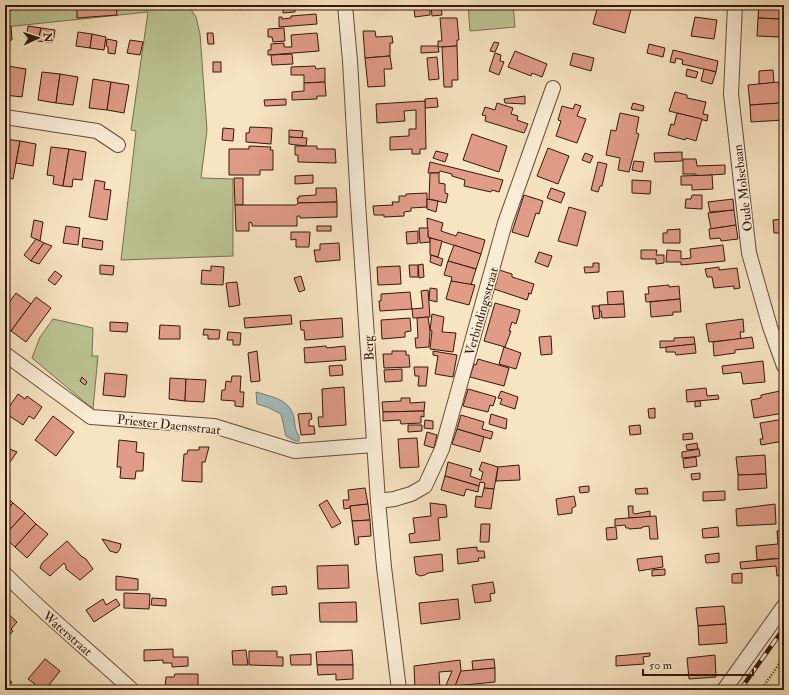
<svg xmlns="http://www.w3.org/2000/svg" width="789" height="695" viewBox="0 0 789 695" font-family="'IM FELL Double Pica',serif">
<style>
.green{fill:#bcc493;stroke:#786e4e}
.water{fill:#a2bcbe;stroke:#767a76}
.building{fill:#e09c87;stroke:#35180a}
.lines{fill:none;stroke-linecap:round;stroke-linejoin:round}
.minor-casing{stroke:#664b38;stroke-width:16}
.path{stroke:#35180a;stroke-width:2.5;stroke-dasharray:1 2;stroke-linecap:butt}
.minor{stroke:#faedd7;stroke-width:14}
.rail-casing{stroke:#35180a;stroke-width:4.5}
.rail{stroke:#faedd7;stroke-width:3;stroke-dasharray:9;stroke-linecap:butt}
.labels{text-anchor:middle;stroke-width:3;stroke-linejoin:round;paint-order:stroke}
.street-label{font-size:13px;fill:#35180a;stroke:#faedd7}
</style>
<rect width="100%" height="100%" fill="#f7e4c1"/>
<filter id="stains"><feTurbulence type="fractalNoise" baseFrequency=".005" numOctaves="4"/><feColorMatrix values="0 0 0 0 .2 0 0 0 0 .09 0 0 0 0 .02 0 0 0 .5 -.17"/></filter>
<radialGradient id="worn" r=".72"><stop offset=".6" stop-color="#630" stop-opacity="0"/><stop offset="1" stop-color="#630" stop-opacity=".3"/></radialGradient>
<g class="green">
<path d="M5,5h183l8,12 4,17 7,96 -6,48 32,1v77l-112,4 15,-129 -5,-1 17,-118 -143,15z"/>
<path d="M468,5h45l2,22 -45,4z"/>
<path d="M53,319l40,9 -1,28h6l-5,53 -61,-51 8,-21z"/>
</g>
<path class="water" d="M256,392c16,5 34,7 38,26 1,6 1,13 5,18v5h-4l-9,-5 -5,-22 -14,-7 -10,-3z"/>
<g class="building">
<path d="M73,5h45h-2l1,10 -40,3v-9h-4z"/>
<path d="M239,5h6v4l-6,1z"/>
<path d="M262,5h18v1l-18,2z"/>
<path d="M295,5v7l-12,1v-7z"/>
<path d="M441,5l1,10 -10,1 -1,-10z"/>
<path d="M598,5h34l-7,28 -32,-9z"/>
<path d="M759,5h21v14l-22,-1z"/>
<path d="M430,8v7l-15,2 -1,-8z"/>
<path d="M316,14l1,10 -38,3v-10h3v2l9,-1v-2z"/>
<path d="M695,17l22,3 -3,19 -23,-3z"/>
<path d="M440,18h17l2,22h-2v6l-18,1 -1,-1v-5h4z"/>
<path d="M758,18l22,1 -1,18 -22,-1z"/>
<path d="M11,26l1,14 -7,1v-14z"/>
<path d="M28,26l13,2 -3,13 -12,-2z"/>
<path d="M41,28l14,2 -2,13 -15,-2z"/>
<path d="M284,28l1,13 -12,1 -1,-5h-4v-8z"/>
<path d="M363,31h12l1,6 16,-1 1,7h-3v13l-25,2z"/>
<path d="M78,32l14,2 -2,14 -14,-2z"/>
<path d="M207,33h6l1,11h-6z"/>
<path d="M317,33l2,18 -51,4v-5h3v-6l13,-1v4h8l-1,-12z"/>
<path d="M92,34l14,3 -2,13 -14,-2z"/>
<path d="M107,39l10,2 -2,13 -7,-1v-6l-2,-1z"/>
<path d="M130,40l13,2 -3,13 -13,-2z"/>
<path d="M494,42l5,1 -4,9 -5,-1z"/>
<path d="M649,44l16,4 -2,9 -16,-4z"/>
<path d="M421,46h17l1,6 -18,1z"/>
<path d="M457,46l1,34h-6v7h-8l-2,-40z"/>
<path d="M673,50l45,11 -2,11 -34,-8 1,-4 -7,-2 -1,5 -5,-1z"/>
<path d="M515,51l32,13 -5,13 -10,-4 -1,3 -23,-9z"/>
<path d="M495,53l6,2 -1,6 4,1 -5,13 -10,-4z"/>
<path d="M573,53l21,5 -3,13 -21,-6z"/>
<path d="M292,54l1,10 -21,1 -1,-10z"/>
<path d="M390,56l2,13h-8l1,17 -17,1 -3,-29z"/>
<path d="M437,57l2,22 -10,1 -2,-22z"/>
<rect x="213" y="62" width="8" height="10"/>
<path d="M5,66h3l-3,22z"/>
<path d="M8,66l18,3 -4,28 -17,-2z"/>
<path d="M315,66l1,3 9,-1v14l-21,1v-8h-13v-8z"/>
<path d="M687,69l11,3 -2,6 -10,-2z"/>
<path d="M704,69l12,3 -4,12 -11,-3z"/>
<path d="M773,70l1,13 -15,1v-13z"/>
<path d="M42,72l18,2 -4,29 -18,-3z"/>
<path d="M60,74l18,3 -5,28 -17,-2z"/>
<path d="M93,79l18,3 -4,28 -18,-2z"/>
<path d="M111,82l18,3 -5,28 -17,-3z"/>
<path d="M325,82l1,14h-9v3l-25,1v-8l12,-1v-8z"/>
<path d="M779,82l1,21 -30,2 -2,-20z"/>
<path d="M675,92l12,3v3l19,4 -3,12 5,1 -1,6 -38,-10z"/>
<path d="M525,96v8l-20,-1 -1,-4z"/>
<path d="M437,98l1,9 -13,1v-9z"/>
<path d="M286,99v6l-21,1 -1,-6z"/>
<path d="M425,101l1,48h-6v5h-8v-5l-22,1v-13l19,-1v-7h7v-19l-12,1 1,10 -28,2 -1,-19z"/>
<path d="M497,103l16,5 -2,6 7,2 -1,4 11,4 -4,9 -39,-12 1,-5 -4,-1 3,-8 10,3z"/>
<path d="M633,103l11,3 -1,5 -12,-2z"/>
<path d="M780,103h4v17l-33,2 -1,-17z"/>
<path d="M575,104l6,2 -4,10 9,3 -9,24 -21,-7 5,-15 -3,-1 4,-14 11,3z"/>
<path d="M620,113l19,4 -3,16 3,1 -10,38 -11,-2 2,-12 -14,-3 5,-25 5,1z"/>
<path d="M677,113l25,6 -6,22 -10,-3 -1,2 -17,-5 3,-11 3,1z"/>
<path d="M250,127l22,1 -1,16 -25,-2v-9h3z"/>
<path d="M223,128l11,1 -1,12 -11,-1z"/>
<path d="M289,130l14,1 -1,7 -13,-1z"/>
<path d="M472,134l35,12 -8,26 -36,-12z"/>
<path d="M289,137l18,1 -1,8 -17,-2z"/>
<path d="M5,139l15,2 -7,38 -4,-1 1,-9 -5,-1z"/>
<path d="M20,141l16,3 -3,22 -17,-3z"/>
<path d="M249,146l22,1 -1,3h3v20h-13v5h-31v-26h20z"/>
<path d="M295,146h22v3h18l1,14 -38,-1v-7h-3z"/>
<path d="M51,147l18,2 -6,37 -10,-2 1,-8 -7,-1z"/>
<path d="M548,148l21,8 -11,28 -21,-8z"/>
<path d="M69,149l17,3 -4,28 -9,-1 -1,8 -9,-1z"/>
<path d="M436,151l12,3 -3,8 -12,-4z"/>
<path d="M682,152v9l-27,1 -1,-9z"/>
<path d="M585,153l8,3 -3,7 -8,-3z"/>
<path d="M683,159h13l1,7 28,-1v9l-29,2v-2h-13z"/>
<path d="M634,161l10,1 -2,10 -10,-2z"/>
<path d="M430,162l73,18 -4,12 -7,-2 -1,2 -27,-6 1,-6 -13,-4v-2l-12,-3 -1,2h-11z"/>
<path d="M598,162l9,2 -5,22h-2l-2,6 -7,-2z"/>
<path d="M430,173h9v10l6,1v9l3,1 -2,9 -17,-4z"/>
<path d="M313,175v8l-18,1v-8z"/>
<path d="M712,175l1,14 -21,1v-5h-11v-9z"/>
<path d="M234,178h9v27h-8z"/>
<path d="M95,180l10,2 -1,7 7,1 -4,30 -18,-3z"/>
<path d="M632,180l19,1 -1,13 -18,-1z"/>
<path d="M316,188h20l1,14 -39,1 -1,-5h2v-2l17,-1z"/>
<path d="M551,188l14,5 -4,10 -14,-5z"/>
<path d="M427,193v14l-16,1v3l-7,1v4l-20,1v-2h-10l-1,-9 20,-1 -1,-3h7v-6h7v-2z"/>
<path d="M524,195l19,6 -4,13 -3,-1 -8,24 -16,-5z"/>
<path d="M692,195h10v14l-17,-1 1,-9h5z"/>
<path d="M427,199l11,2 -2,11 -9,-3z"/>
<path d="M733,199l1,11 -24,2 -2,-10z"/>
<path d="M337,202v15l-37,1v-2h-3v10h-45v-3l-3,-1v9h-13l-1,-26h61l2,-2z"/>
<path d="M569,207l17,5 -9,34 -19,-5z"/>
<path d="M734,210l2,15 -25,4 -3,-16z"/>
<path d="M427,218l16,5 -2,8 15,5 2,-4 27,8 -4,14 -53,-17z"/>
<path d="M784,219v14h-10l-1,-13z"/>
<path d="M34,220l9,2 -3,19 -9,-4z"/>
<path d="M736,225l2,14 -17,2 -1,-3 -10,1 -1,-10z"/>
<path d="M66,226l14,2 -2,17 -15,-2z"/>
<rect x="317" y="226" width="14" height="5"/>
<path d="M419,228h9v9l2,1v4l-10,1z"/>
<path d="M680,229v14h-17v-10h4v-3z"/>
<path d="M418,231v12l-11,1 -1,-12z"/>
<path d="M291,232h19l-1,15h-13v-8l-5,1z"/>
<path d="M83,238l20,3 -1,9 -20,-3z"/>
<path d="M430,238l12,3 -4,16 -8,-2z"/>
<path d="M36,239l8,4 -13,18 -7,-6z"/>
<path d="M44,243l8,3 -13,18 -8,-3z"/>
<path d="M339,243l1,17 -24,2 -2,-12h6v-6z"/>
<path d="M454,245l27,9 -5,15 -28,-8z"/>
<path d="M723,245l2,16 -44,4v-3h-15l1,-12 14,1v8l10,-1 -1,-9z"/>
<path d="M641,250h16l-1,5h8v8l-8,1v-5h-15z"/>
<path d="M539,252l13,4 -4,11 -13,-5z"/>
<path d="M431,255l12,4 -2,7 -11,-4z"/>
<path d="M448,261l28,8 -5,16 -20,-4 1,-4 -8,-2z"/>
<path d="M593,263h6v9l-14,1 -1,-6h9z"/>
<path d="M423,264l1,13 -5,1 -1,-13z"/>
<path d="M100,265l14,1 -1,9 -13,-1z"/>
<path d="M409,265h9v12h-8z"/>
<path d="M211,266l13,1 -1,18 -22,-1 1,-14 9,1z"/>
<path d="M400,266l1,18 -23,1 -1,-18z"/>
<path d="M719,267v3l18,-2 3,20 -6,1v-3l-20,2 -2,-11h-5l-2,-8z"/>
<path d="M499,270l13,4v3l22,7 -3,10 -3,-1 1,1 -2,6 -33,-11z"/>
<path d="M55,271l7,5 -7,9 -7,-5z"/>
<path d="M301,276l4,14 -6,2 -5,-14z"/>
<path d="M451,281l24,4 -6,20 -23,-6z"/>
<path d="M237,282l3,23 -11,2 -3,-24z"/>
<path d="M669,285v2l10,-1 1,13 -34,3 -1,-8h4l-1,-7z"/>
<path d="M430,288l7,1v13l-8,-2z"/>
<path d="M428,290l2,27 -17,1 -1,-9 11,-1 -2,-17z"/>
<path d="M623,291l1,13 -16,1 -1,-13z"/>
<path d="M410,292l2,17 -32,2 -1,-10h2v-7z"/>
<path d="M16,293l15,11 -20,27 -6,-5v-18z"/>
<path d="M36,297l15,11 -25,34 -15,-11z"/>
<path d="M680,299l1,13h-8v3l-22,2 -1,-15z"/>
<path d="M495,303l25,7 -4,14 -4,-2 -3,9h2l-6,16 -21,-6z"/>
<path d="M624,304l1,13 -23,1 -1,-7h-2v-6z"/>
<path d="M592,306h7l1,12 -6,1z"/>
<path d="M432,314l12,3 -2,15 14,1 -3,19 -23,-3 2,-18 -2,-1z"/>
<path d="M291,315l1,9 -47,4 -1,-10z"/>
<path d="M428,317l2,14 -1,16 -13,1 -1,-10h3l-1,-20z"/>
<path d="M342,318l1,19 -38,3 -1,-10h-3l-1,-9z"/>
<path d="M410,318l1,13 -6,1v5l-23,2 -1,-19z"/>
<path d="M743,319l1,13h-4l1,7 -32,3 -3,-18z"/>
<path d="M110,322l18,1 -1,9 -17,-1z"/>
<path d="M160,325l20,1v13h-21z"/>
<path d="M204,329l16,1 -1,9h-11v-4h-5z"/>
<path d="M228,332l13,1 -1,12h-7v-5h-6z"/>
<path d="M551,336l1,18 -11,1 -2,-18z"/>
<path d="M694,337l1,7 -35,4v-7h14v-3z"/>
<path d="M752,337l2,11 -19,2v3l-21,3 -1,-14z"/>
<path d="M695,344l1,9 -20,2 -1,-3h-9v-5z"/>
<path d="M326,346l1,2 18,-2 1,14 -41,3 -1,-15z"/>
<path d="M504,347l17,6 -5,16 -17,-5z"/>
<path d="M257,351l3,30 -9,1 -3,-29z"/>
<path d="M392,351h14v4h3l1,12 -26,1 -1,-14h9z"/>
<path d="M433,351l24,4 -4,22 -18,-3 3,-18 -5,-1z"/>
<path d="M478,359l31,9 -5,18 -34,-9 4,-13 2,1z"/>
<path d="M763,361l2,21 -22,2 -2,-12 -18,2 -1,-8z"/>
<path d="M342,365l1,10 -13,1 -1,-10z"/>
<path d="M414,367h14l-2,19h-8l1,-10h-4z"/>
<path d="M402,369v12l-17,1 -1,-12z"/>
<path d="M105,373l22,2 -2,22 -22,-2z"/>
<path d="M232,376h9l-1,16h4l-1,15 -8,-1v-5l-14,-1 1,-10h3l1,-9 5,1z"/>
<path d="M82,377l5,5 -2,3 -5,-4z"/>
<path d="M170,378l16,1 -1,22 -16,-2z"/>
<path d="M186,379l20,1 -2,22 -19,-1z"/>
<path d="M344,387l2,38 -27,2 -1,-10h5l-1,-28z"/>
<path d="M706,388l1,8 11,-1 1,4 -32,3 -1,-12z"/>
<path d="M468,389l28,8 -3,9 -3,-1 -2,7 -25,-6z"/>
<path d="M501,391l17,6 -3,12 -15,-5 2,-5 -4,-1z"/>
<path d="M780,391l4,22 -30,5 -3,-18 10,-2v-3z"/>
<path d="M18,394l7,5 2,-3 15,11 -8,12 -5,-3 -6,9 -18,-12z"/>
<path d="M401,398h9v5l15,-1 -1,9 -41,1 -1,-10 19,-1z"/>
<path d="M695,401h5l1,5 -6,1z"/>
<path d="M655,408v10h-6l-1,-9z"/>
<path d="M424,411v6l-3,-1v7l-20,1 -1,-4 -17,1v-9z"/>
<path d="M311,413l1,6 -3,1v6h5l1,8 -14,1 -3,-21z"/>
<path d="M491,414l16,5 -1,10 -17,-5z"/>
<path d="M461,415l23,7 -2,7 11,3 -2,7 -34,-10z"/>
<path d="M53,416l21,16 -18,24 -21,-16z"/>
<path d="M784,419v22l-23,4 -1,-6h3l-3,-16z"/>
<path d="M425,420l8,1v8l-9,-1z"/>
<path d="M408,425h14v6l-14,1z"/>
<path d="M640,425l1,9 -11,1 -1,-9z"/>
<path d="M457,429l27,8 -4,15 -28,-8z"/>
<path d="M427,432l10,3 -3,13 -10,-3z"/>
<path d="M692,433l1,6 -10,1v-6z"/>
<path d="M417,438l2,29 -19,1 -2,-29z"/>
<path d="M119,440l18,2 -1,10 8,1 -1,18h-7l-1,8 -15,-1 1,-11h-4z"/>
<path d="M697,443l1,6 -11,1 -1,-5z"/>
<path d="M5,447l12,5 -12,17z"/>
<path d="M199,447h10l-4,15h-3v20l-20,-1 2,-27h3l1,-4h11z"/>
<path d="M699,449l1,7 -18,2v-6z"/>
<path d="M765,455l1,19 -28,1 -2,-18z"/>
<path d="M696,457l1,9 -13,2 -1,-9z"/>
<path d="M448,462l24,7 -2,7 11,4 2,-8 -4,-2 3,-8 16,5 -4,22 -10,-1 1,-5 -5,-1 -1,4 -34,-10z"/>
<path d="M519,465l1,15 -24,1 2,-14z"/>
<path d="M700,473v6l-8,1 -1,-6z"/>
<path d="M766,474l1,14 -29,2v-15z"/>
<path d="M445,476l34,10 -1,6 -12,-3 -2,7 -23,-6z"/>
<path d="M589,486v6l-9,1 -1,-6z"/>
<path d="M365,488l3,16 -18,2v2l-6,1 -1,-9h6l-1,-10z"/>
<path d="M484,488l10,1 -3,20 -16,-2 1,-11 6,1z"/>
<path d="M647,488l1,6h-12l-1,-5z"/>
<path d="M725,491v9l-22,1v-9z"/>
<path d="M5,495l8,8 -8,9z"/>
<path d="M574,496l2,10 -4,2v5l-14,2 -2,-16z"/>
<path d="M327,500l14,23 -9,5 -13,-23z"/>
<path d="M13,503l12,10 -20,22v-23z"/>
<path d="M430,503l16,2 1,12 -9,1 2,22 -30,3 -1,-9 6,-1 -2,-15 18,-2z"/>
<path d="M368,504l2,16 -18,1 -2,-15z"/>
<path d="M775,504l1,20 -39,2 -1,-17z"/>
<path d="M628,506h5v7l2,1 15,-3v6l-21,1z"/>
<path d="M25,513l11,11 -21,23 -10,-9v-3z"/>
<path d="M656,516l2,23h-8l-1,-13 -7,1v1l-13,1v-1h-3l-1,-3 -10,1v-7z"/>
<path d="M370,520l1,16 -13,1 1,7 -4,1 -3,-24z"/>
<path d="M36,524l12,10 -21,24 -12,-11z"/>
<path d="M481,524h9l-1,18h-9z"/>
<path d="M616,527l1,12 -10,1 -1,-12z"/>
<path d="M718,527l1,10 -16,1 -1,-9z"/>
<path d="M784,530v28l-27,2 -1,-14 22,-2 -1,-13z"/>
<path d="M102,539l19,5 -1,5 -3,4 -7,-2z"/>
<path d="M67,541l14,15 5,3 7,10 -13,11 -14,-11v-3l-2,-3 -14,13 -10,-8 2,-5z"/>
<path d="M477,547v4h7l1,7h-7l1,3 -21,3 -1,-15z"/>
<path d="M719,553v9l-13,1 -1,-8z"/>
<path d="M442,554l1,17 -15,2 -3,2 -5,1 -4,-2 -2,-17z"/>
<path d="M662,556l1,11 -24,4 -2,-12z"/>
<path d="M784,558v17l-7,1 -1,-10 -35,3 -1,-7z"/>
<path d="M348,565l1,23 -31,1 -1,-23z"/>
<path d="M665,569v6l-13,1v-6z"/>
<path d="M742,573v10h-10v-9z"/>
<path d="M116,576l22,3v11h-22z"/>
<path d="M493,582l2,11 -5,1 1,7 -16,2 -3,-18z"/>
<path d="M286,586l1,8 -15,1v-8z"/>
<path d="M124,593l26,1 -1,15 -25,-1z"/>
<path d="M152,598l14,1v7l-15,-1z"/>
<path d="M103,599l3,6 10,-6 4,6 -26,17 -8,-12z"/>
<path d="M458,599l2,20 -39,5 -2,-21z"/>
<path d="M356,602l1,20h-37l-1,-19z"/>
<path d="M724,606l2,18 -28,2 -2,-18z"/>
<path d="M5,611l12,11 -6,7 2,2 -7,8z"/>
<path d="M726,624l1,19 -28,2 -1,-19z"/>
<path d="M173,649v8h15v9l-16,1v-4h-9v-3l-19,1v-11z"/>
<path d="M246,650l2,15h-15l-1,-14z"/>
<path d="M352,650l1,15h-36l-1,-13z"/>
<path d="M249,651h28v6h6v9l-34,-1z"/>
<path d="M650,653v3l-7,1 1,7 -28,2v-10z"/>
<path d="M311,654v11h-20l-1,-10z"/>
<path d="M715,655l1,22 -27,2 -2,-21z"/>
<path d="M45,659l15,12 -15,19h-14l4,-6 -7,-5z"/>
<path d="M494,659l1,9 -22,2 -1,-9z"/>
<path d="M460,660l1,11 -7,19h-10l8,-19 -13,1 1,18h-25l-1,-24z"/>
<path d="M317,665h36v14l-17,1v-6l-18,1z"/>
<path d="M495,668v14l-40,4 6,-15z"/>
<path d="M175,674h23v16h-33l1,-13h8z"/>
<path d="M5,678l7,4 -6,8h-1z"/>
<path d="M784,678v12h-8z"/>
<rect x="206" y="686" width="36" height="4"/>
</g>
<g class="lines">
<defs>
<g id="minor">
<path d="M345,5l5,56 8,142 20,298 6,66 15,123"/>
<path d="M735,5l-4,89 18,159 21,74 14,39"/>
<path d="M5,117l92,14 21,14"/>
<path d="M5,354l86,63 123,9 81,25 79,-6"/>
<path d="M378,501l16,-2 17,-5 14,-8 17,-37 63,-226 48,-135"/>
<path d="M5,574c40,41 85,77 127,116"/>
<path d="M724,690l60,-84"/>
</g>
</defs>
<use href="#minor" class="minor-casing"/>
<path class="path" d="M761,690l23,-33"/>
<use href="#minor" class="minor"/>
<defs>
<path id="rail" d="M740,690l44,-62"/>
</defs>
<use href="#rail" class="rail-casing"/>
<use href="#rail" class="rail"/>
</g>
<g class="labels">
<g class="street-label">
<text transform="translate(742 188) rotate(-97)" y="5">Oude Molsebaan</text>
<text transform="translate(481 311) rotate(-74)" y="5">Verbindingsstraat</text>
<text transform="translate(368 348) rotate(-94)" y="5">Berg</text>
<text transform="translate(169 424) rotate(6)" y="5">Priester Daensstraat</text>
<text transform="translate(68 633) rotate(41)" y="5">Waterstraat</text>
</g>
</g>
<rect width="789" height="695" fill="none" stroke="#f7e4c1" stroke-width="20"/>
<rect x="6" y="6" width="777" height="683" fill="none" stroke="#35180a" stroke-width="2"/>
<rect x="10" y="10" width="769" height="675" fill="none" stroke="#35180a"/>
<g transform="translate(38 38) rotate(87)" stroke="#faedd7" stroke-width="3" paint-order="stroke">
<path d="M0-3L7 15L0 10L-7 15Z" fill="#35180a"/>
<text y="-6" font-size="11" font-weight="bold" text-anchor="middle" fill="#35180a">N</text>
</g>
<path d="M643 669v6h110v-6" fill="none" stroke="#35180a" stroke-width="2"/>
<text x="649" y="669" font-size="12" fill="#35180a" stroke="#faedd7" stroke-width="3" paint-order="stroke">50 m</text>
<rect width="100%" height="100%" filter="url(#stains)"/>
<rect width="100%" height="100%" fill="url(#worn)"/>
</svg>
